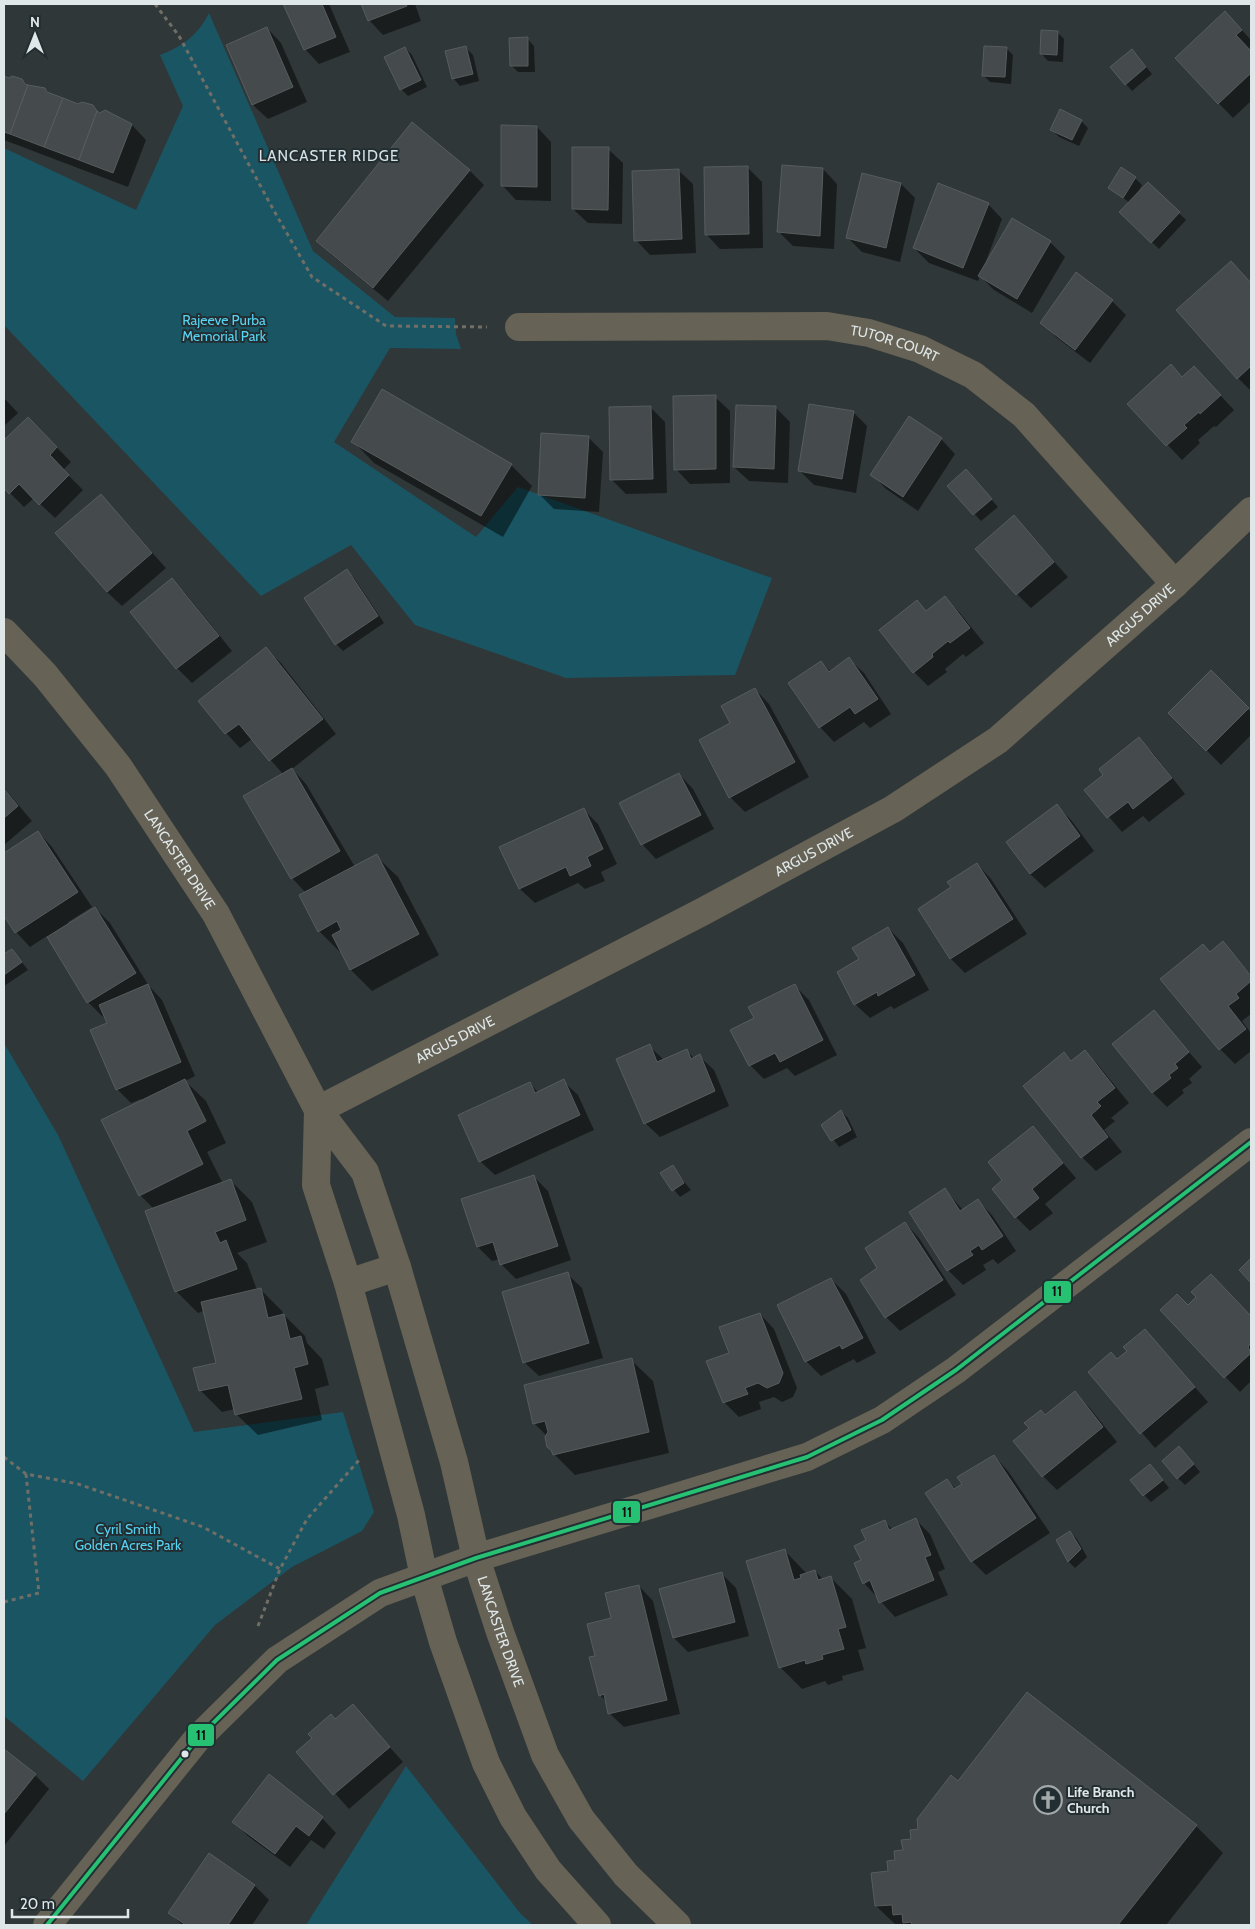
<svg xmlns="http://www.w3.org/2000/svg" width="1255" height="1929" viewBox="0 0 1255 1929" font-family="Cabin,sans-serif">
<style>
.green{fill:#1a5563}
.shadow{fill:#0007}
.building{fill:#454b4c;stroke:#575d5e}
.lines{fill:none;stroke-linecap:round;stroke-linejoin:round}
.path{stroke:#706f67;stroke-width:3;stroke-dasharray:4 4;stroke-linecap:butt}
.minor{stroke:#666356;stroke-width:28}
.tertiary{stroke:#666356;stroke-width:28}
.bus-1-casing{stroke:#232e32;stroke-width:8}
.bus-1{stroke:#26c172;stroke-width:4}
.bus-dot{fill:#e0e7e9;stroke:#232e32;stroke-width:2}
.labels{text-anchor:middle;stroke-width:4;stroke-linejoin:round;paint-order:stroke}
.park-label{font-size:14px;fill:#57d3f2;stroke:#232e32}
.street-label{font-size:14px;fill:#e0e7e9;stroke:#232e32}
.poi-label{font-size:14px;font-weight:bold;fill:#e0e7e9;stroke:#232e32;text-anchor:start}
.neighbourhood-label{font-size:15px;letter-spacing:1px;fill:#d4e2e6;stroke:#232e32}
.line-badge{stroke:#232e32;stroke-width:2}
.pale-badge-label{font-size:14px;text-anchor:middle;font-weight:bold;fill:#111}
</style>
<rect width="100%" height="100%" fill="#303738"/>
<g class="green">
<path d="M209,13l104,238 82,66 60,1 1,16 5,15 -71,-1 -56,94 142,95 42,-50 254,91 -37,97 -169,3 -151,-53 -64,-80 -90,51 -257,-271v-177l132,62 47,-104 -23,-51c22,-8 39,-21 49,-42z"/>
<path d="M4,1043l54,92 136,297 149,-20 31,100 -12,19 -70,36 -77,58 -132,156 -79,-65z"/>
<path d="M406,1766l114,147 13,12h-227z"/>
</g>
<g class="shadow">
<path d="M285,4h44l21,48 -31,12 -14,-15z"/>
<path d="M363,4h52l6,17 -38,14 -14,-15z"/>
<path d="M267,28l14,15 26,59 -39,17 -15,-14 -25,-59z"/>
<path d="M1240,28l11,12 -1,10 1,1v50l-18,17 -57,-59z"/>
<path d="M1057,32l7,7 -1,23 -15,-1 -7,-8z"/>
<path d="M527,38l7,8 1,26h-17l-7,-7z"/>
<path d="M405,48l7,7 15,32 -19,9 -7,-7z"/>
<path d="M466,48l7,7 6,26 -19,5 -7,-8z"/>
<path d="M1006,48l7,7 -2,29 -21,-2 -7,-7z"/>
<path d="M1139,58l13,16 -20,17 -6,-7z"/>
<path d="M4,77l18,3 6,6 17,3 5,5 82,31 14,15 -18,47 -124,-47z"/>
<path d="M1081,121l7,7 -9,18 -20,-9 -7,-7z"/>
<path d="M412,124l58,47 14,14 -96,116 -56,-46 -15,-14z"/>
<path d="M537,127l14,15v59l-35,-1 -14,-15z"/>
<path d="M608,149l15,14 -1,61 -34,-1 -15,-14z"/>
<path d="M747,167l15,15 1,66 -43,1 -14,-15z"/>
<path d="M823,169l14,15 -3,65 -41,-3 -14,-14z"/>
<path d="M678,170l15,14 3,69 -46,2 -14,-15z"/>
<path d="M1135,178l7,7 -6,10 13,-11 37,36 -27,29 -38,-37 9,-9 -20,-15z"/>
<path d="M901,184l14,14 -15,64 -38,-10 -14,-14z"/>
<path d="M988,204l14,15 -16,42 1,1 25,-42 38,22 15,15 -33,56 -38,-23 -14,-14 -2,5 -49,-18 -15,-15z"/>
<path d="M1245,277l6,7v107l-13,-13z"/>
<path d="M1112,301l14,14 -36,48 -34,-26 -14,-15z"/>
<path d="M1171,365l12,13 25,4 26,28 -18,17 -2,-1 -16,14 2,3 -18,17 -53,-56z"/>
<path d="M715,397l15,14v72l-40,1 -14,-15z"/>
<path d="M4,398l14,15 -14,13z"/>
<path d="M651,408l14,14 2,71 -41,1 -15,-15z"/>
<path d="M776,408l14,14 -2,61 -39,-2 -15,-14z"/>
<path d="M853,412l14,14 -11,67 -42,-8 -14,-14z"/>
<path d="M28,418l43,44 -8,8 20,20 -28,28 -21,-20 -10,9 -20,-20v-45z"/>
<path d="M588,437l15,15 -4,60 -45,-3 -14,-14z"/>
<path d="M941,439l14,15 -37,57 -32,-22 -14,-15z"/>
<path d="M353,441l158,24 21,21 -29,51 -129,-74z"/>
<path d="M972,478l26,29 -17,14 -32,-35z"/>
<path d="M101,496l65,72 -44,38 -15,-14z"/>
<path d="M1014,517l54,60 -37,31 -14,-14z"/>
<path d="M347,571l7,7 30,45 -41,28 -7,-7z"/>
<path d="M172,579l14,15 46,57 -40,32 -15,-15 -45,-56z"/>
<path d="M945,598l14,14 25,31 -18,14 -3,-3 -18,15 2,3 -19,14 -14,-14 3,-70 10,10z"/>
<path d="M266,649l15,14 55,71 -44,35 14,15 49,83 21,-11 22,21 41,78 -67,36 -21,-21 -9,-19 -2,1 -21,-21 -13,-38 -14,-15 -9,-104 -31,-35 -12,9 -14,-15z"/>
<path d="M849,659l15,14 27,41 -21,14 -6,-6 -30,20 -14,-15 -30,-43 31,-22 10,10z"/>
<path d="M1211,672l40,40v23l-30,30 -51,-52z"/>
<path d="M755,689l14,15 40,73 -64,35 -15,-15 2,-73z"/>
<path d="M1139,739l14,14 32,41 -36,28 -6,-6 -21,16 -36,-42 19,-15z"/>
<path d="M679,774l14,15 21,40 -58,30 -14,-15z"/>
<path d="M4,788l28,33 -28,24z"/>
<path d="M1056,805l15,15 23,31 -49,37 -15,-14z"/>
<path d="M584,810l14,14 19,40 -16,8 4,9 -20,8 -7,-6 -43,20 -15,-14 -19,-41z"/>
<path d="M38,832l14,15 40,60 -24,15 1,2 26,-16 15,15 39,63 13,14 33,76 -10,5 21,20 20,42 -19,9 16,32 8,-3 21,21 15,40 -30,11 10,10 10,27 3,-1 22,22 1,3 22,22 2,7 15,16 7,26 -14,4 7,31 -64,15 -22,-21 -1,-5 -13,3 -22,-22 18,-26 -13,-54 -7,3 -21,-21 -31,-80 8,-3 -14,-14 1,-94v-2l-10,4 -14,-14 -9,-65 -3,-8 -2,1 -15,-15 -41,-66 -17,11 -14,-15 -12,-18v-60z"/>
<path d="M977,864l14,15 36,55 -62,39 -14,-14 -31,-49 33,-22z"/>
<path d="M888,928l15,15 26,47 -35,19 -3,-3 -21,12 -15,-14z"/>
<path d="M1223,943l28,32v32l-1,2 1,5 -9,7 9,12v18l-16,13 -15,-15 -58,-70 48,-26z"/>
<path d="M12,950l16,20 -24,16v-30z"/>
<path d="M794,985l15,15 28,55 -42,21 -8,-8 -23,11 -14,-14 6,-46z"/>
<path d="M1154,1012l48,55 -13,12 3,4 -10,7 2,3 -17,14 -14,-14 -39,-49z"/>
<path d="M649,1046l15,14 22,-10 8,8 5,-2 15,14 15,36 -69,31 -15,-14z"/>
<path d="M1085,1051l14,15 30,37 -18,15 4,3 -11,9 18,22 -26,19 -14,-14 -18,-104 8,8z"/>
<path d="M563,1081l15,14 16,35 -99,45 -15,-14 50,-77 8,8z"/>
<path d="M841,1111l7,7 9,19 -18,10 -16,-22z"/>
<path d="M1033,1128l43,50 -31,26 8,9 -23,18 -14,-14 -12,-37z"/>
<path d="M672,1167l19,23 -11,7 -19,-23z"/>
<path d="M534,1177l14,14 23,69 -55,19 -15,-15 -1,-5 -8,2 -14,-14z"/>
<path d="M945,1190l18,20 15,-9 14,14 24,36 -18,13 -5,-5 -10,6 3,5 -23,15 -15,-15 -38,-58z"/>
<path d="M905,1223l14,15 37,57 -56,36 -14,-14 -7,-49z"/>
<path d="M567,1274l15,14 21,70 -64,18 -15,-14z"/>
<path d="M831,1279l15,15 30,59 -19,10 -3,-4 -33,17 -15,-15z"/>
<path d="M1225,1290l26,27v64l-11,11 -78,-81 26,-5z"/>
<path d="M760,1314l14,15 23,59 -4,9 -11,5 -8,-5 -15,5 2,7 -22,8 -15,-15 7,-48z"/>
<path d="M1145,1331l63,71 -53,46 -65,-76 28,-11 11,-10z"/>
<path d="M631,1360l22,21 16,72 -94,22 -21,-21 -7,-18 -13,-13z"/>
<path d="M1074,1393l15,14 28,35 -60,48 -14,-14z"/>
<path d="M1186,1455l14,17 -15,13 -7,-7z"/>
<path d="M994,1456l14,15 42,62 -64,42 -14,-14 -25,-81 9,9z"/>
<path d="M1157,1473l12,15 -18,14 -7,-7z"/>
<path d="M916,1520l14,14 15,35 -7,3 10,23 -53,22 -31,-34 -1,-22 5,-20 16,-20 9,9z"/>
<path d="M1070,1532l7,7 10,18 -12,11 -6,-6 -11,-22z"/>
<path d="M785,1551l22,23 8,-3 8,8 7,-2 22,22 14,49 -8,2 6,20 -22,6 1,4 -15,5 -3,-4 -23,8 -22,-22z"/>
<path d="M721,1573l15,15 13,48 -61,16 -14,-14z"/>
<path d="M639,1586l14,15 27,113 -56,13 -15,-14 -2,-11 -7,-7 -4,-38 16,-38z"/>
<path d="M353,1706l50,56 -54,47 -51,-57z"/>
<path d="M4,1751l31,24 14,14 -45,57z"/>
<path d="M958,1782l238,44 27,27 -57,72h-270l-20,-19 14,-34 30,-42z"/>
<path d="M322,1818l14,15 -12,16 -13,-9 -21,27 -42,-31 -14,-14z"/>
<path d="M209,1855l46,31 14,14 -17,25h-70l-13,-13z"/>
</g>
<g class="building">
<path d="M283,4h39l14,33 -32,13z"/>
<path d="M361,4h45l1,2 -39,15z"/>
<path d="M1225,11l17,19 -6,5 15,16v22l-33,31 -43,-46z"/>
<path d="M267,27l26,60 -41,18 -26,-60z"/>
<path d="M1041,30l17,1 -1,24 -17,-1z"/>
<path d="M528,37v29h-18l-1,-28z"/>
<path d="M466,46l7,28 -21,5 -7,-28z"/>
<path d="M984,46l23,1 -2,30 -23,-1z"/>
<path d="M405,47l16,33 -21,10 -16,-33z"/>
<path d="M1132,49l14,18 -21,18 -15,-18z"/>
<path d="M4,76l5,2 3,-2 10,3 3,5 3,1 -18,49 -6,-2z"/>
<path d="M28,85l17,3 2,4 16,6 -19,49 -34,-13z"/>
<path d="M63,98l15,6 4,-2 11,3 4,6 -18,49 -35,-13z"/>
<path d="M1060,109l22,11 -10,20 -22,-10z"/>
<path d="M105,110l27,14 -19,49 -34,-13 18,-49 3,2z"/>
<path d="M412,122l58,48 -97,118 -57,-47z"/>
<path d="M501,125l36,1v61l-36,-1z"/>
<path d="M572,147h37l-1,63 -36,-1z"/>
<path d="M782,165l41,3 -3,68 -43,-4z"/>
<path d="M748,166l1,68 -44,1 -1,-68z"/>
<path d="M1121,167l15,10 -13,21 -15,-10z"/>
<path d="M679,169l3,70 -48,2 -2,-70z"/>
<path d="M862,173l39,10 -15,65 -40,-10z"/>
<path d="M1148,182l32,30 -29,31 -32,-31z"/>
<path d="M938,183l51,20 -26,65 -50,-20z"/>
<path d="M1012,218l39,23 -34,58 -39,-23z"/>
<path d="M1231,261l20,22v83l-14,13 -61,-69z"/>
<path d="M1076,272l37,28 -38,50 -35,-27z"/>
<path d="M1171,364l11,13 12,-11 27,29 -21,19 -1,-2 -15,13 3,3 -21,18 -39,-42z"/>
<path d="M382,389l130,75 -31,52 -130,-74z"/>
<path d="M716,395v74l-42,1 -1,-74z"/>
<path d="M809,404l45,7 -12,68 -44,-8z"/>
<path d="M736,405l40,1 -2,63 -41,-2z"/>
<path d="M651,406l2,73 -43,1 -1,-73z"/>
<path d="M909,416l33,22 -39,59 -33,-22z"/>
<path d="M28,417l29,30 -7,8 19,20 -30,30 -20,-21 -10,10 -5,-6v-48z"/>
<path d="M541,433l48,3 -4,62 -47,-3z"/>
<path d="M966,469l26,30 -19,16 -26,-29z"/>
<path d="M101,494l51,59 -45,39 -52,-59z"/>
<path d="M1014,515l40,47 -38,33 -41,-46z"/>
<path d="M347,569l31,47 -43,29 -31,-47z"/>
<path d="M172,578l47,58 -43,33 -46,-57z"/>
<path d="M945,596l25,32 -20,15 -2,-2 -16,13 1,3 -20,16 -34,-43 38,-30 9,11z"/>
<path d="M266,647l57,72 -54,42 -30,-37 -14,10 -27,-33z"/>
<path d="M849,657l29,42 -23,15 -5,-7 -31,21 -31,-45 33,-22 8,11z"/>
<path d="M1211,670l38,38 -43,43 -38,-38z"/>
<path d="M755,688l40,74 -66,36 -30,-58 31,-17 -9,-17z"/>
<path d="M1139,737l33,41 -39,31 -5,-7 -21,16 -23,-28 19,-15 -4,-6z"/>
<path d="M292,768l48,83 -49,28 -48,-83z"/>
<path d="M679,773l22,42 -60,30 -22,-42z"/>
<path d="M4,789l14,17 -14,12z"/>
<path d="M1057,804l23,32 -50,38 -24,-32z"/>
<path d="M584,808l19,41 -16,8 4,9 -21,10 -4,-9 -47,22 -20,-42z"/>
<path d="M38,831l40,61 -63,41 -11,-17v-63z"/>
<path d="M377,854l42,80 -69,36 -18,-35 9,-5 -4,-9 -19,11 -19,-37z"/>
<path d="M977,863l36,56 -63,40 -32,-50 33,-22 -4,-5z"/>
<path d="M95,907l41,66 -49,30 -40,-66z"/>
<path d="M888,927l27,48 -37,21 -1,-4 -23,13 -17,-33 22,-13 -7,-11z"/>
<path d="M1223,941l28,35v5l-15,13 3,4 -11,8 18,23 -27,21 -59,-71 43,-35 7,8z"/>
<path d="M12,949l10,13 -18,13v-21z"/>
<path d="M148,984l33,78 -65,28 -26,-60 17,-7 -8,-18z"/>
<path d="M795,984l28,56 -43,22 -5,-9 -26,13 -19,-36 24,-12 -6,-11z"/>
<path d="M1154,1010l35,42 -14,12 3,4 -9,7 2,3 -19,15 -40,-49z"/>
<path d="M650,1044l7,18 30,-13 4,10 9,-5 15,37 -71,33 -28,-65z"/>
<path d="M1085,1050l30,38 -18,14 4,4 -10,9 17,22 -27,21 -58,-72 41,-34 7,9z"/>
<path d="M185,1079l21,42 -19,10 16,33 -64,32 -38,-76z"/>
<path d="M564,1079l16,36 -101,47 -21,-47 72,-33 5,11z"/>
<path d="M841,1110l10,20 -20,11 -10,-16z"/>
<path d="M1033,1126l30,37 -31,26 7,9 -24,20 -23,-29 10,-9 -14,-18z"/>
<path d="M673,1165l11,18 -12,8 -12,-18z"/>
<path d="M534,1175l24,71 -58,19 -7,-23 -16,5 -16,-48z"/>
<path d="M231,1179l15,41 -31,12 5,11 6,-3 11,29 -62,23 -30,-81z"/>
<path d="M945,1188l15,23 18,-12 25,37 -21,14 -3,-5 -9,6 3,4 -26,16 -38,-59z"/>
<path d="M905,1222l38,58 -58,38 -25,-38 17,-12 -12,-20z"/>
<path d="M1251,1258v25l-12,-13z"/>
<path d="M568,1272l21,71 -66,20 -21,-71z"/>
<path d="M1211,1274l40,42v27l-3,4 3,6 -27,25 -64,-68 17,-16 11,11 8,-8 -5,-5z"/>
<path d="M831,1278l32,60 -21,11 -2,-4 -35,17 -28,-57z"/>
<path d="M261,1288l7,30 16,-4 6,25 11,-3 7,28 -14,4 8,31 -67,16 -7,-30 -29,6 -6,-23 23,-5 -15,-61z"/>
<path d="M760,1313l23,60 -4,10 -12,5 -9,-5 -13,5 3,6 -25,9 -17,-42 23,-8 -10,-26z"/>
<path d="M1145,1329l50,58 -55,47 -52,-62 23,-20 6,7 10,-8 -4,-4z"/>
<path d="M632,1358l17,74 -96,23 -2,-5 -4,-3 -2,-10 3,-5 -3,-11 -12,3 -9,-39z"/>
<path d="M1075,1391l28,36 -61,50 -29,-36 16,-13 -5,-5 17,-13 4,5z"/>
<path d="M1179,1446l15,18 -17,15 -15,-18z"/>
<path d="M994,1455l42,63 -65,44 -46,-69 22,-14 7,10 8,-5 -5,-7z"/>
<path d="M1150,1464l13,16 -20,16 -13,-16z"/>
<path d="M916,1518l15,37 -6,2 9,23 -55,23 -9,-23 -7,4 -9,-21 7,-3 -7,-14 12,-6 -5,-10 24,-10 4,10z"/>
<path d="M1070,1531l11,18 -13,13 -12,-22z"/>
<path d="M785,1549l9,31 7,-2 -1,-3 15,-5 3,10 13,-4 15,51 -8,2 6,20 -22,6 1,4 -17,5 -1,-4 -26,8 -33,-107z"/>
<path d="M722,1572l13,50 -62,16 -14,-49z"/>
<path d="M639,1585l28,115 -59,14 -4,-20 -5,2 -10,-39 6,-1 -8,-32 24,-6 -6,-25z"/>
<path d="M1027,1692l170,133 -79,100h-206l-1,-3 -8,1 -1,-9 -9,1 -1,-10 -17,1 -4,-33 17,-2 -1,-10 8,-1 -1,-9 9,-1 -2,-10 10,-1 -1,-9 8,-1 -1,-10 34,-44 7,6z"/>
<path d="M353,1704l37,43 -57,48 -37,-43 16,-14 -4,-4 23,-20 4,5z"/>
<path d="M4,1749l32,25 -32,40z"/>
<path d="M269,1774l54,43 -14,19 -13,-10 -21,28 -43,-32z"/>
<path d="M209,1853l46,32 -27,40h-42l-18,-12z"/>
</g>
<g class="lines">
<g class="path">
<path d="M155,4l24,32 94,173 39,68 74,49 101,1"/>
<path d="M4,1457l22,17 52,10 125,43 77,42"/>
<path d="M4,1602l35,-9 -13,-119"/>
<path d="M258,1626l22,-57 27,-50 53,-60"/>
</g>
<g class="minor">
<path id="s1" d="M519,327l308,-1 42,7 51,16 53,26 51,40 151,169"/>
<path id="s2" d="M4,632l41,43 73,91 98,148 102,196 47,62 32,95 57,195 22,96 331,-101 75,-37 74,-50 295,-228"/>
<path id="s3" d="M318,1110l384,-198 191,-103 105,-69 177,-156 76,-73"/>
<path d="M318,1110l-2,75 32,98 63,232 13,62"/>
<path d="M348,1283l49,-16"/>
</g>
<g class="tertiary">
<path d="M424,1577l19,65 43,121 27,54 35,53 49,55"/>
<path id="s4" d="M47,1925l150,-186 80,-79 103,-67 96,-35 24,74 45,123 36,64 45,56 51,50"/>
</g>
<defs>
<path id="bus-1" d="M47,1925l150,-186 80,-79 103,-67 96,-35 331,-101 75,-37 74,-50 295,-228"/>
</defs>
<use href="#bus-1" class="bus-1-casing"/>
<use href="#bus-1" class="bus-1"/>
</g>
<defs>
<symbol id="church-ring" viewBox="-11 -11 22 22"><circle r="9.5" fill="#232e32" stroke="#a2a9ab" stroke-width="1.5"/><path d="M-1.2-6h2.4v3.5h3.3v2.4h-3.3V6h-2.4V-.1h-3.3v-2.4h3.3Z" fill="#a2a9ab"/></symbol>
</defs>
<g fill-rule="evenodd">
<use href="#church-ring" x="1032" y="1784" width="32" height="32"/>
</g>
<circle class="bus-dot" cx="185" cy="1754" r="4.5"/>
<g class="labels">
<g class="park-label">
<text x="224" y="325">Rajeeve Purba<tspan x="224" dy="16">Memorial Park</tspan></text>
<text x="128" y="1534">Cyril Smith<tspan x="128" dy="16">Golden Acres Park</tspan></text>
</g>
<g class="street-label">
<text dy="5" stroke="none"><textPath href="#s1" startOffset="378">TUTOR COURT</textPath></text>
<text dy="5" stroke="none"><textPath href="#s3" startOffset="964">ARGUS DRIVE</textPath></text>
<text dy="5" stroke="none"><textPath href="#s3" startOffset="559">ARGUS DRIVE</textPath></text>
<text dy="5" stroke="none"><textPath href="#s2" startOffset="288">LANCASTER DRIVE</textPath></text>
<text dy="5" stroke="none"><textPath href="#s3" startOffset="154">ARGUS DRIVE</textPath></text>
<text dy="5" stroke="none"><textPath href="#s4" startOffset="654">LANCASTER DRIVE</textPath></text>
</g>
<g class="poi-label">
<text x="1067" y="1797">Life Branch<tspan x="1067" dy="16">Church</tspan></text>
</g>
<g class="neighbourhood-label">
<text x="329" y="161">LANCASTER RIDGE</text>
</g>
</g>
<g class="line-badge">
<rect x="1043" y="1280" width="29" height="24" rx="5" fill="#26c172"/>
<rect x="612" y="1500" width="29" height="24" rx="5" fill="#26c172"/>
<rect x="187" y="1723" width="28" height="24" rx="5" fill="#26c172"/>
</g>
<g class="pale-badge-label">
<text x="1057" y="1296">11</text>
<text x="627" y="1517">11</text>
<text x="201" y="1740">11</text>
</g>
<rect width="1255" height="1929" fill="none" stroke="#e0e7e9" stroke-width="10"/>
<g transform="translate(35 35)" stroke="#232e32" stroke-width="4" paint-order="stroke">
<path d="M0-4L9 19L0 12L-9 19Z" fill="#e0e7e9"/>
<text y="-8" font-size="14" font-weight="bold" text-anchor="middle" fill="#e0e7e9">N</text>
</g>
<path d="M12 1909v8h116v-8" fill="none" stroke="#e0e7e9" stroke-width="2.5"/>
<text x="20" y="1909" font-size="15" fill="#e0e7e9" stroke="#232e32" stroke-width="4" paint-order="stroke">20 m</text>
</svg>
